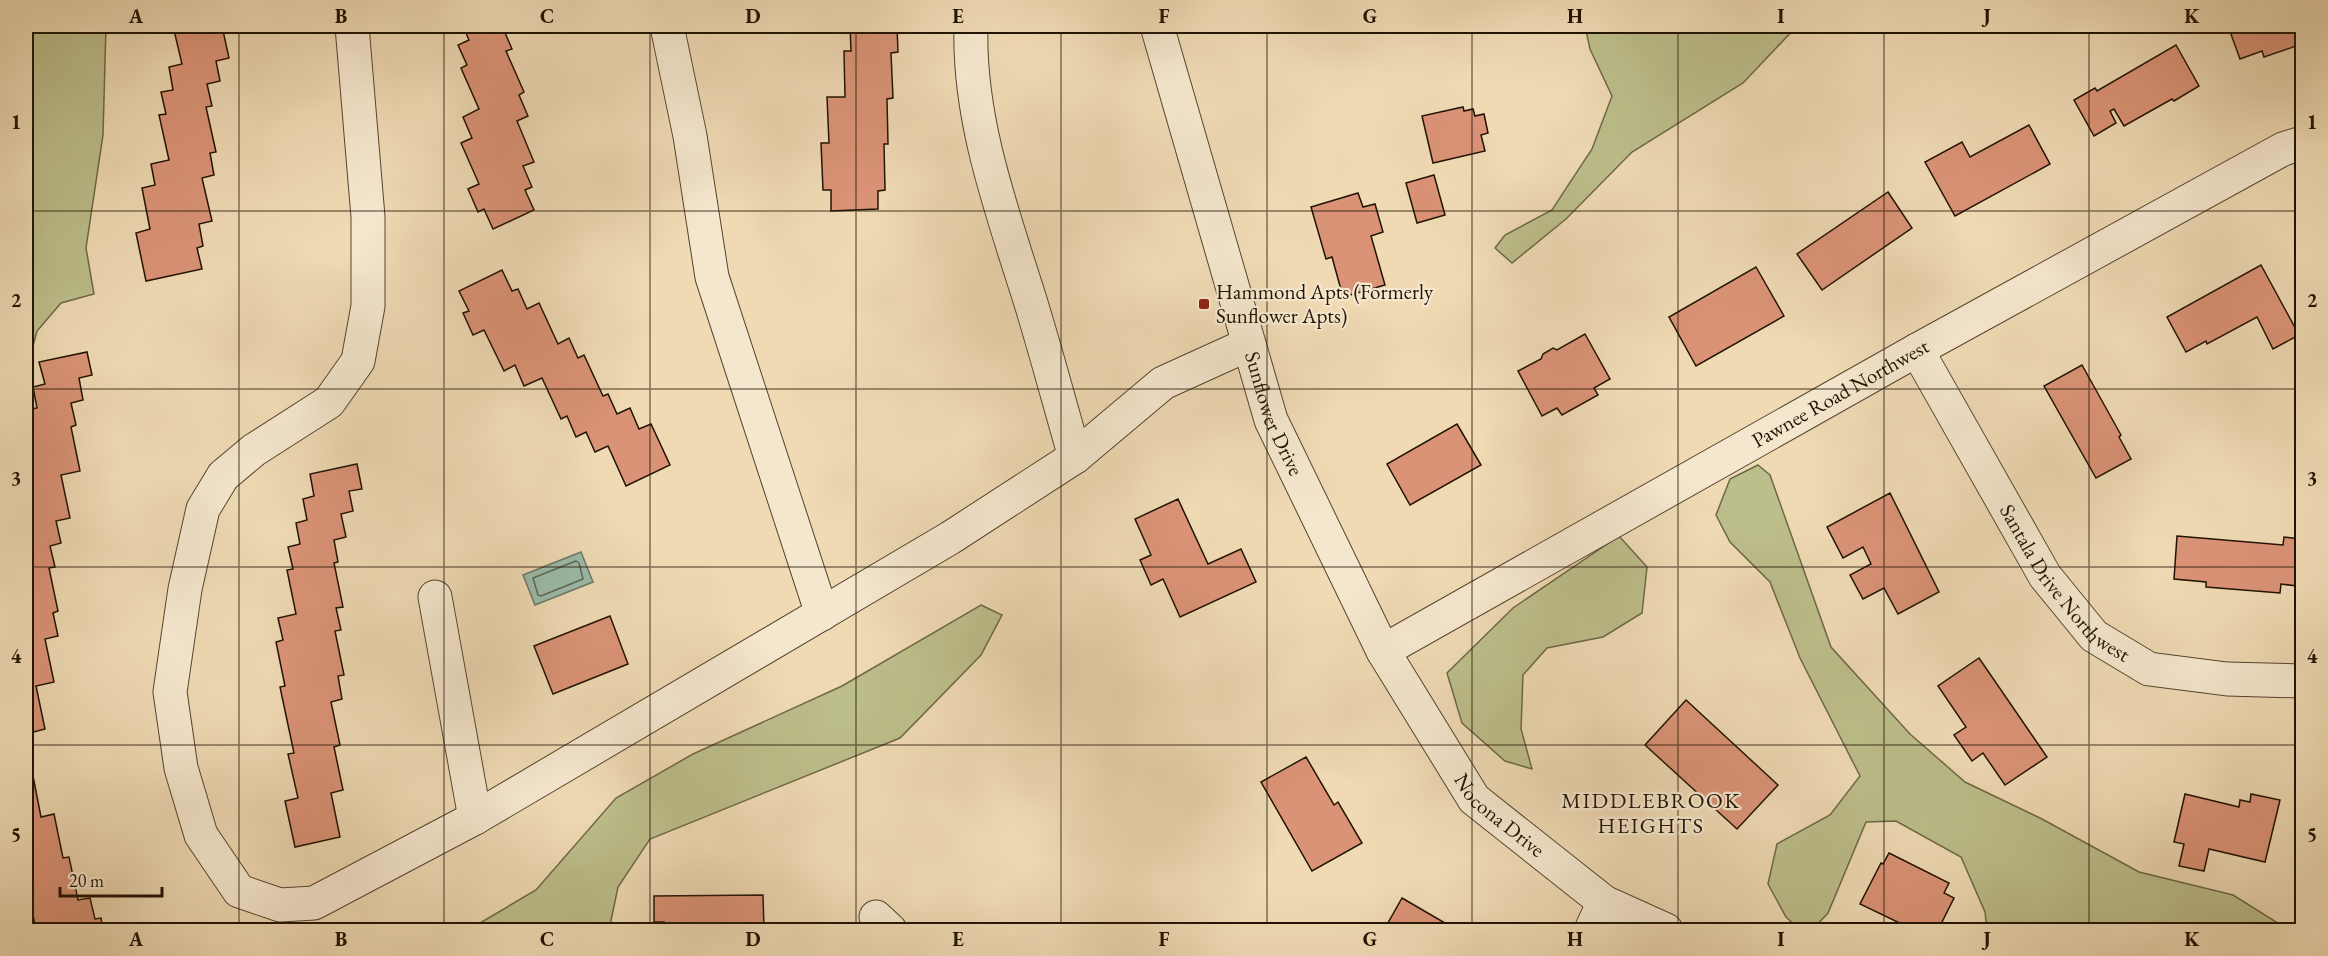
<svg xmlns="http://www.w3.org/2000/svg" width="2328" height="956" viewBox="0 0 2328 956" font-family="'EB Garamond',serif">
<style>
.green{fill:#bcbe8b;stroke:#6e6847;stroke-width:1.5}
.water{fill:#9abbaa;stroke:#697867;stroke-width:1.5}
.lines{fill:none;stroke-linecap:round;stroke-linejoin:round}
.shore{stroke:#5d6756;stroke-width:1.5}
.building{fill:#db9377;stroke:#201303;stroke-width:1.5}
.minor-casing{stroke:#54452f;stroke-width:35}
.minor{stroke:#f5e7ce;stroke-width:33}
.grid{fill:none;stroke:#201303;stroke-width:1.5;stroke-opacity:0.55}
.poi-dot{fill:#8f2418;stroke:#f5e7ce;stroke-width:2}
.labels{text-anchor:middle;stroke-width:4.5;stroke-linejoin:round;paint-order:stroke}
.poi-label{font-size:21px;fill:#201303;stroke:#f5e7ce;text-anchor:start}
.street-label{font-size:21px;fill:#201303;stroke:#f5e7ce}
.neighbourhood-label{font-size:22px;letter-spacing:1.5px;fill:#201303;stroke:#f5e7ce}
.neatline{fill:none;stroke:#201303;stroke-width:2}
.grid-label{font-size:20px;text-anchor:middle;font-weight:bold;fill:#201303}
</style>
<rect width="100%" height="100%" fill="#efdab4"/>
<filter id="stains"><feTurbulence type="fractalNoise" baseFrequency=".00333" numOctaves="4"/><feColorMatrix values="0 0 0 0 .2 0 0 0 0 .09 0 0 0 0 .02 0 0 0 .5 -.17"/></filter>
<radialGradient id="worn" r=".72"><stop offset=".6" stop-color="#630" stop-opacity="0"/><stop offset="1" stop-color="#630" stop-opacity=".3"/></radialGradient>
<g class="green">
<path d="M32,26h74l-3,109 -17,113 8,46 -33,9 -24,28 -11,41v-305z"/>
<path d="M1585,26h212l-54,57 -111,69 -66,67 -54,44 -17,-15 10,-13 47,-25 40,-61 20,-53 -22,-47z"/>
<path d="M1758,465l12,10 61,172 79,87 55,48 77,37 97,53 94,23 56,35h-302l-2,-18 -24,-55 -65,-36 -30,1 -38,91 -16,17h-12l-14,-13 -18,-33 9,-40 53,-29 30,-39 -60,-118 -30,-76 -40,-40 -14,-27 14,-36z"/>
<path d="M1619,536l28,31 -5,46 -39,24 -56,11 -24,27 -2,54 11,40 -27,-8 -43,-38 -15,-50 66,-65z"/>
<path d="M981,605l21,10 -21,40 -81,83 -250,101 -32,48 -9,43h-141l68,-40 80,-92 77,-44 149,-68z"/>
</g>
<path class="water" d="M581,552l12,30 -58,23 -12,-30z"/>
<g class="lines">
<path class="shore" d="M576,561l3,2 4,16 -42,17 -3,-1 -5,-17z"/>
</g>
<g class="building">
<path d="M173,26h49l7,32 -13,3 4,20 -13,3 5,22 -6,1 10,45 -6,1 4,22 -12,3 10,43 -13,3 4,22 -6,2 5,21 -56,12 -10,-48 14,-4 -8,-41 13,-3 -4,-21 18,-4 -10,-45 7,-1 -5,-22 12,-2 -4,-23 13,-3z"/>
<path d="M463,26h44l-4,2 9,21 -6,2 18,41 -5,3 9,21 -11,5 17,41 -11,4 9,21 -7,3 9,20 -41,19 -9,-20 -6,3 -10,-23 11,-5 -18,-41 11,-5 -9,-21 16,-8 -18,-41 6,-3 -9,-20 11,-5z"/>
<path d="M850,26h47l1,26 -7,1 2,45 -6,1 1,45h-4l1,46 -7,1v18l-47,2v-21h-8l-2,-47h8l-2,-46h18l-1,-46h7z"/>
<path d="M2228,26h74v18l-38,13 -2,-6 -22,8z"/>
<path d="M2176,45l23,41 -25,15 -2,-2 -48,27 -10,-17 -4,2 6,12 -22,13 -20,-36 21,-12 2,3z"/>
<path d="M1463,107l1,4 9,-2 2,7 9,-2 4,19 -7,2 4,16 -52,12 -11,-47z"/>
<path d="M2029,125l21,39 -95,52 -30,-54 37,-20 8,15z"/>
<path d="M1434,175l11,40 -28,8 -11,-40z"/>
<path d="M1888,192l24,36 -90,62 -25,-36z"/>
<path d="M1358,193l5,14 12,-3 8,28 -12,4 14,49 -42,12 -11,-40 -6,2 -15,-52z"/>
<path d="M2261,265l38,70 -26,14 -16,-32 -50,27 -1,-3 -20,11 -19,-35z"/>
<path d="M1756,267l28,49 -88,50 -27,-49z"/>
<path d="M502,270l10,21 6,-2 9,20 12,-6 19,41 11,-6 9,20 6,-3 19,41 5,-2 9,20 13,-6 9,21 12,-5 19,41 -44,21 -18,-40 -13,6 -9,-20 -10,5 -9,-21 -6,3 -19,-41 -18,8 -9,-21 -11,6 -20,-41 -11,5 -10,-22 6,-2 -10,-20z"/>
<path d="M1585,334l25,45 -16,9 4,7 -36,20 -5,-7 -15,8 -24,-45 23,-12 2,-5 10,-6 4,2z"/>
<path d="M87,352l5,23 -13,3 4,22 -12,3 5,22 -5,2 9,44 -19,4 9,43 -14,3 5,22 -11,3 5,21 -6,1 9,43 -5,2 5,23 -13,3 9,43 -18,4 9,43 -19,5v-300l3,-1 -3,-23 11,-2 -4,-21 12,-3 -6,-22z"/>
<path d="M2082,365l39,70 -2,2 12,22 -35,19 -52,-92z"/>
<path d="M1457,424l24,41 -71,40 -23,-41z"/>
<path d="M357,464l5,25 -13,2 4,20 -12,3 5,23 -12,3 4,22 -4,1 9,44 -7,1 5,22 -6,1 9,44 -6,1 4,23 -11,3 9,43 -6,2 9,43 -12,3 9,44 -45,10 -10,-46 13,-3 -10,-44 6,-1 -14,-66 5,-1 -9,-44 7,-2 -5,-22 18,-4 -9,-44 6,-1 -5,-22 12,-3 -4,-21 11,-3 -4,-21 11,-3 -4,-22z"/>
<path d="M1890,493l49,99 -41,22 -14,-26 -21,11 -13,-24 21,-11 -8,-17 -20,11 -16,-31z"/>
<path d="M1178,499l30,65 33,-15 15,33 -76,35 -17,-38 -12,6 -11,-25 11,-5 -16,-36z"/>
<path d="M2177,536l106,9 1,-8 17,2 -4,47 -16,-2 -1,9 -74,-6v-5l-32,-3z"/>
<path d="M610,616l18,48 -75,30 -19,-48z"/>
<path d="M1979,658l68,99 -42,28 -22,-32 -11,8 -18,-26 12,-8 -28,-41z"/>
<path d="M1686,700l92,85 -41,44 -92,-84z"/>
<path d="M1306,757l28,48 4,-3 24,41 -50,28 -51,-89z"/>
<path d="M32,771l9,46 13,-3 9,44 6,-1 9,43 12,-2 5,21 6,-1 2,12h-67l-10,-50v-107z"/>
<path d="M2185,794l54,13 1,-7 10,2 1,-8 29,6 -15,62 -56,-13 -5,22 -25,-5 5,-22 -10,-2z"/>
<path d="M1889,853l60,30 -5,10 10,5 -16,32h-24l-54,-26 21,-41 2,1z"/>
<path d="M763,895l1,35h-100v-8h-10v-26z"/>
<path d="M1402,898l55,32h-73z"/>
</g>
<g class="lines">
<defs>
<g id="minor">
<path d="M352,26l16,191v89l-10,55 -29,41 -75,48 -31,26 -20,33 -18,80 -15,103 11,76 20,67 38,56 41,14 34,-2 161,-85 475,-280 125,-81 88,-74 86,-39"/>
<path d="M667,26l23,110 22,141 110,337"/>
<path d="M971,26c-3,93 31,185 59,274 16,52 30,105 45,157"/>
<path id="s1" d="M1157,26l114,394 112,231 91,148 130,103 62,28"/>
<path id="s2" d="M1917,350l128,226 49,60 55,33 78,10 75,2"/>
<path d="M435,597l40,221"/>
<path id="s3" d="M1383,651l534,-301 366,-201 19,-6"/>
<path d="M876,917l14,13"/>
<path d="M1591,930l13,-28"/>
</g>
</defs>
<use href="#minor" class="minor-casing"/>
<use href="#minor" class="minor"/>
</g>
<path class="grid" d="M239,26v904M444,26v904M650,26v904M856,26v904M1061,26v904M1267,26v904M1472,26v904M1678,26v904M1884,26v904M2089,26v904M26,211h2276M26,389h2276M26,567h2276M26,745h2276"/>
<rect class="poi-dot" x="1198" y="298" width="12" height="12" rx="3"/>
<g class="labels">
<g class="poi-label">
<text x="1216" y="299">Hammond Apts (Formerly<tspan x="1216" dy="24">Sunflower Apts)</tspan></text>
</g>
<g class="street-label">
<text dy="7" stroke="none"><textPath href="#s3" startOffset="525">Pawnee Road Northwest</textPath></text>
<text dy="7" stroke="none"><textPath href="#s1" startOffset="405">Sunflower Drive</textPath></text>
<text dy="7" stroke="none"><textPath href="#s2" startOffset="278">Santala Drive Northwest</textPath></text>
<text dy="7" stroke="none"><textPath href="#s1" startOffset="870">Nocona Drive</textPath></text>
</g>
<g class="neighbourhood-label">
<text x="1651" y="808">MIDDLEBROOK<tspan x="1651" dy="25">HEIGHTS</tspan></text>
</g>
</g>
<rect width="2328" height="956" fill="none" stroke="#efdab4" stroke-width="66"/>
<path d="M60 887v9h102v-9" fill="none" stroke="#201303" stroke-width="3"/>
<text x="69" y="887" font-size="18" fill="#201303" stroke="#f5e7ce" stroke-width="4.5" paint-order="stroke">20 m</text>
<rect x="33" y="33" width="2262" height="890" class="neatline"/>
<g class="grid-label">
<text x="136" y="23">A</text>
<text x="341" y="23">B</text>
<text x="547" y="23">C</text>
<text x="753" y="23">D</text>
<text x="958" y="23">E</text>
<text x="1164" y="23">F</text>
<text x="1370" y="23">G</text>
<text x="1575" y="23">H</text>
<text x="1781" y="23">I</text>
<text x="1987" y="23">J</text>
<text x="2192" y="23">K</text>
<text x="16" y="129">1</text>
<text x="2312" y="129">1</text>
<text x="16" y="307">2</text>
<text x="2312" y="307">2</text>
<text x="16" y="485">3</text>
<text x="2312" y="485">3</text>
<text x="16" y="663">4</text>
<text x="2312" y="663">4</text>
<text x="16" y="841">5</text>
<text x="2312" y="841">5</text>
<text x="136" y="946">A</text>
<text x="341" y="946">B</text>
<text x="547" y="946">C</text>
<text x="753" y="946">D</text>
<text x="958" y="946">E</text>
<text x="1164" y="946">F</text>
<text x="1370" y="946">G</text>
<text x="1575" y="946">H</text>
<text x="1781" y="946">I</text>
<text x="1987" y="946">J</text>
<text x="2192" y="946">K</text>
</g>
<rect width="100%" height="100%" filter="url(#stains)"/>
<rect width="100%" height="100%" fill="url(#worn)"/>
</svg>
